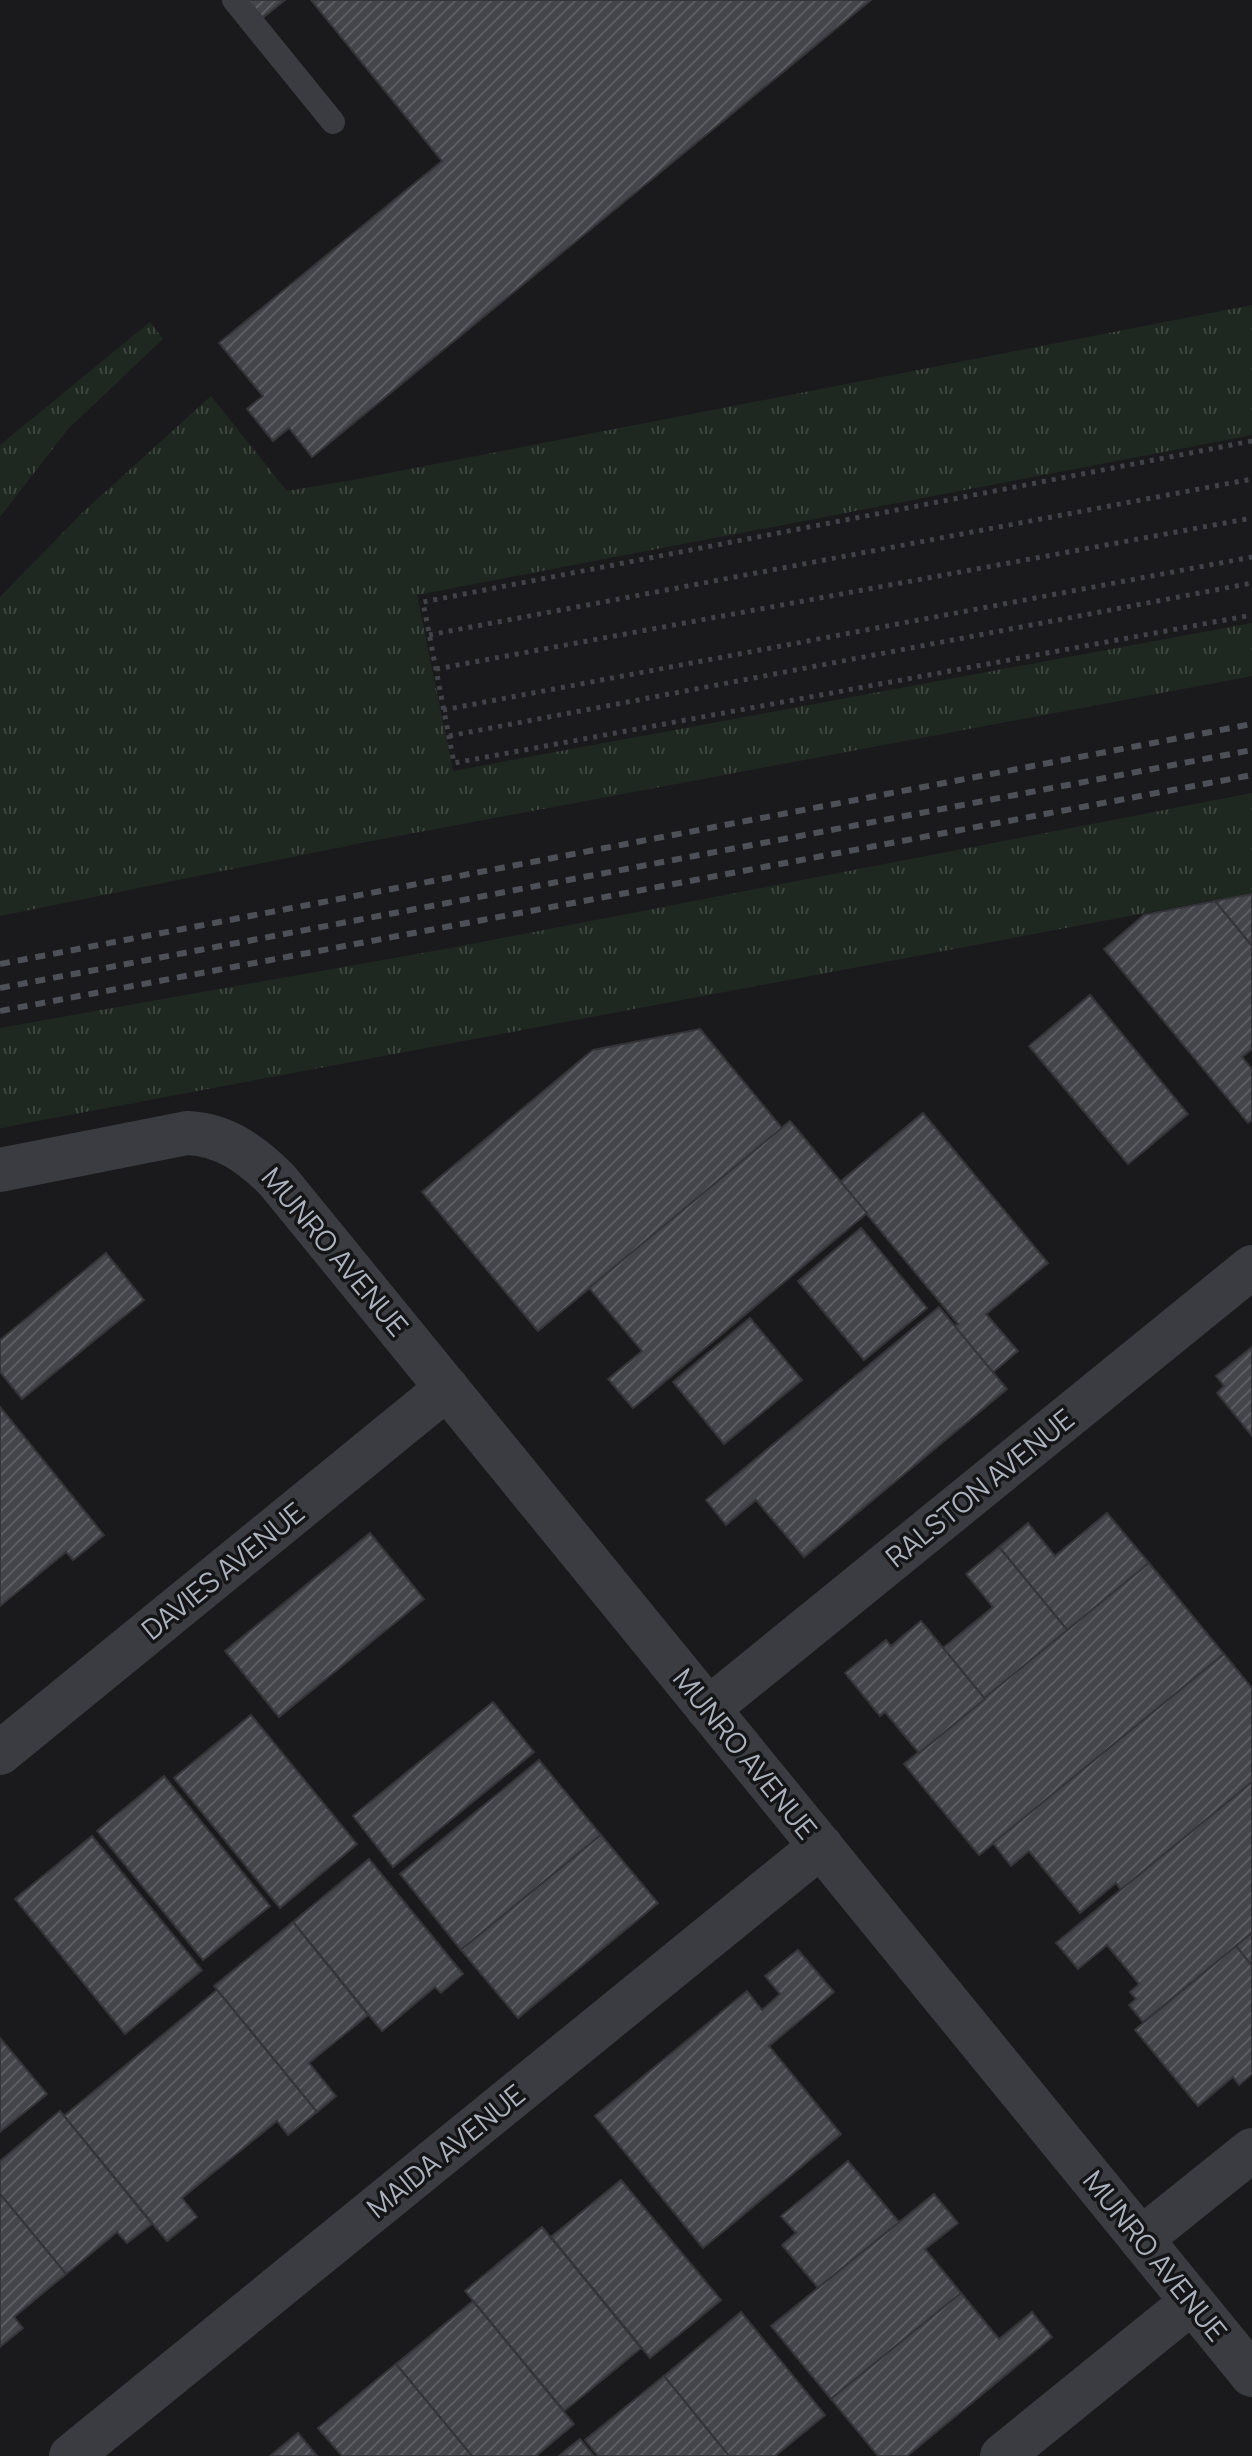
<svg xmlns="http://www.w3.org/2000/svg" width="1252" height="2456" viewBox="0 0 1252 2456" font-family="Manrope,sans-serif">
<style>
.grass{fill:url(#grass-tufts)}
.building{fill:url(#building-hatch);stroke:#343439;stroke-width:2}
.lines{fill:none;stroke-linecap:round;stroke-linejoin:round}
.path{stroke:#414349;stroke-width:5;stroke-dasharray:4 6;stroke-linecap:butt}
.lane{stroke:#3b3c42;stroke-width:24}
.street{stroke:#3b3c42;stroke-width:44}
.rail{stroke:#4e5057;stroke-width:6;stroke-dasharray:10 8;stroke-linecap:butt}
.labels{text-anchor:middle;stroke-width:7;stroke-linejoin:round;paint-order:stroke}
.street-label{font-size:28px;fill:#acb2bd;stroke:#151518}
</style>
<defs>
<pattern id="grass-tufts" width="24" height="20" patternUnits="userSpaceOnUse" patternTransform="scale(2)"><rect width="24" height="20" fill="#1f2820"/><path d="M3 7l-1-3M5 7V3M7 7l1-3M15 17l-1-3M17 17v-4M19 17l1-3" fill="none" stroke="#3d453e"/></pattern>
<pattern id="building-hatch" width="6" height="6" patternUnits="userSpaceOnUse" patternTransform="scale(2)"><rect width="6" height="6" fill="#44454a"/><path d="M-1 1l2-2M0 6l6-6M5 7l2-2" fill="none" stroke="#5c5d62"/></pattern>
</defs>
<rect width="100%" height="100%" fill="#1a1a1d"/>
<g class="grass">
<path d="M1252,305v130l-835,160 36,176 799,-148v53l-886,166 -366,74v-319l82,-84 129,-117 76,95 66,-11z"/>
<path d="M150,322l13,17 -95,90 -68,88v-72z"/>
<path d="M1252,793v100l-1252,235v-100l456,-81z"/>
</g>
<g class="building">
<path d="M244,0h41l-25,20z"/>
<path d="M311,0h560l-559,457 -23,-29 -16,13 -26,-32 16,-13 -44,-53 223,-182z"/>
<path d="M1252,894v52l-37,-45z"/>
<path d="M1215,901l37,45v103l-10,8 10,12v51l-4,3 -144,-174 40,-34z"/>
<path d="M1090,995l98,119 -60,50 -99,-118z"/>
<path d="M700,1029l82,99 -244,203 -116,-139 171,-142z"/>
<path d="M923,1113l125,150 -62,51 32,37 -26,22 -38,-47 4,-2 -118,-142z"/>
<path d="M790,1121l77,92 -234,195 -25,-29 34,-28 -53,-63z"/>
<path d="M861,1228l66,80 -63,52 -66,-79z"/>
<path d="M106,1253l38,47 -122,99 -22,-27v-32z"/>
<path d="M939,1307l68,82 -203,168 -48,-57 -30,25 -20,-25z"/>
<path d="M750,1318l52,62 -78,64 -51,-62z"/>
<path d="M1252,1347v89l-35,-43 7,-7 -8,-10z"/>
<path d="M0,1407l104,128 -31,25 -7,-8 -66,54z"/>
<path d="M1107,1513l42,50 -81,68 -69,-84 29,-24 27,33z"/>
<path d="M370,1533l54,66 -145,118 -54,-66z"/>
<path d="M999,1547l69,84 -83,68 -42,-51 50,-41 -27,-33z"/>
<path d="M1149,1563l75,91 -245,201 -75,-91z"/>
<path d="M921,1621l64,78 -66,54 -34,-41 -5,4 -35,-43 41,-33 5,6z"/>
<path d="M1224,1654l28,34v94l-131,108 -5,-7 -36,30 -51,-62 -18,15 -18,-23z"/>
<path d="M493,1702l41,50 -141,115 -40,-51z"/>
<path d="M251,1715l106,129 -77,64 -106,-130z"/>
<path d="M539,1760l62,75 -140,115 -61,-76z"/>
<path d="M164,1776l106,130 -67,54 -106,-129z"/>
<path d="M1252,1782v151l-109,89 -14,-17 7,-6 -6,-7 9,-8 -32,-39 -29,24 -22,-26z"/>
<path d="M601,1835l57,68 -140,115 -57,-68z"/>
<path d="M92,1836l110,134 -77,64 -110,-135z"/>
<path d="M369,1859l94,115 -22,19 -6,-6 -53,44 -89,-109z"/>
<path d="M293,1922l75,93 -59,48 27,33 -19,16 -103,-126z"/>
<path d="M1252,1933v33l-16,-20z"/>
<path d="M1236,1946l16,20v108l-13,11 -6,-8 -35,29 -63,-76z"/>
<path d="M798,1950l36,42 -65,54 72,88 -138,114 -108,-132 152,-125 15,19 18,-16 -15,-18z"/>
<path d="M217,1990l100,122 -29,23 -11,-14 -95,77 15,19 -30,24 -103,-125z"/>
<path d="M0,2038l47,56 -47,38z"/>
<path d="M60,2111l92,113 -25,19 -10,-11 -51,42 -66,-80v-33z"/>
<path d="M848,2161l51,61 -81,66 -36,-43 14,-12 -15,-17z"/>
<path d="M621,2180l100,120 -71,58 -99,-121z"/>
<path d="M0,2194l66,80 -52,43 9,11 -23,19z"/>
<path d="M934,2194l24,29 -33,26 36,44 -130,106 -60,-73z"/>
<path d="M542,2227l99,121 -77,63 -99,-120z"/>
<path d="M961,2293l38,46 33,-27 20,25 -145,119h-29l-47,-57z"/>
<path d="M473,2301l101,123 -38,32h-64l-76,-92z"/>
<path d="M741,2312l84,103 -50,41h-46l-65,-80z"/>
<path d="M396,2364l76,92h-130l-24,-28z"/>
<path d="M664,2376l65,80h-131l-13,-16z"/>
<path d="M298,2433l19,23h-47z"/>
<path d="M580,2439l14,17h-35l2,-2z"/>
</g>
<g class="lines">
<g class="path">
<path d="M1252,441l-829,161 31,161 798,-148"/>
<path d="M429,635l823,-156"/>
<path d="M436,669l816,-151"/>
<path d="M443,710l809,-153"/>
<path d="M449,736l803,-153"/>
</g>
<path class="lane" d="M234,0l99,122"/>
<g class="street">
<path d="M0,1170l187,-37c37,1 65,22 90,47l975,1195"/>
<path d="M708,1709l544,-442"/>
<path d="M0,1753l447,-365"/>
<path d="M1141,2239l111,-89"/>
<path d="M71,2456l750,-610"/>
<path d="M1002,2456l190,-154"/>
</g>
<g class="rail">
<path d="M0,964l1252,-240"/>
<path d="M0,988l1252,-238"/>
<path d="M0,1011l1252,-236"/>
</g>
</g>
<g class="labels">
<g class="street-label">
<text transform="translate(335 1252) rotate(50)" y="10">MUNRO AVENUE</text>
<text transform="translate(980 1488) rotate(-39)" y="10">RALSTON AVENUE</text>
<text transform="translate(223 1571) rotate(-39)" y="10">DAVIES AVENUE</text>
<text transform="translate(745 1754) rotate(51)" y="10">MUNRO AVENUE</text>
<text transform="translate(446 2151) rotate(-39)" y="10">MAIDA AVENUE</text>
<text transform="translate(1155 2256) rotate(51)" y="10">MUNRO AVENUE</text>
</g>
</g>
</svg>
